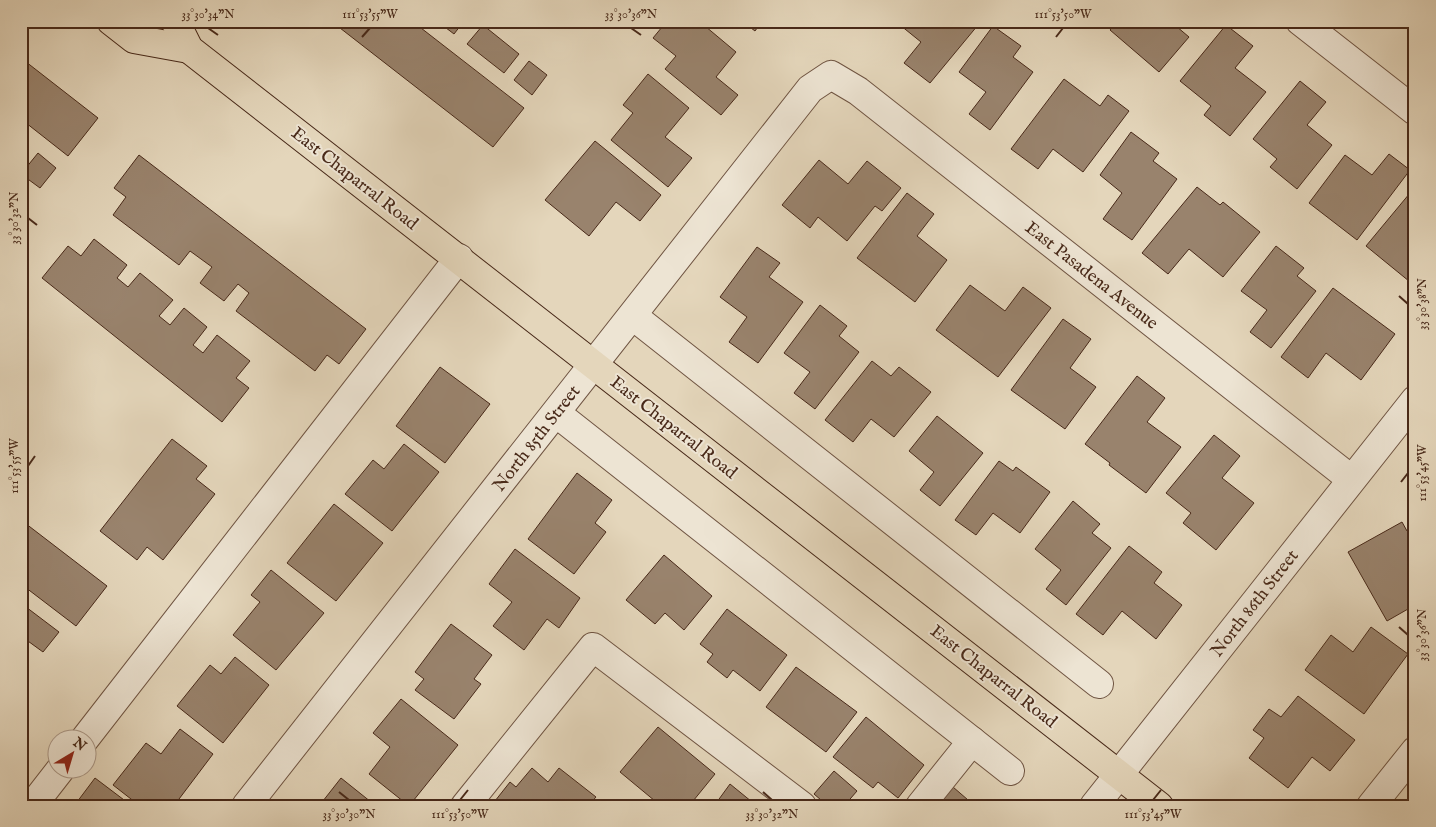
<svg xmlns="http://www.w3.org/2000/svg" width="1436" height="827" viewBox="0 0 1436 827" font-family="'IM FELL English',serif">
<style>
.building{fill:#99836d;stroke:#482919}
.lines{fill:none;stroke-linecap:round;stroke-linejoin:round}
.minor-casing{stroke:#6f5442;stroke-width:30}
.major-casing{stroke:#482919;stroke-width:30}
.minor{stroke:#ede4d3;stroke-width:28}
.major{stroke:#e4d6bb;stroke-width:28}
.ticks{fill:none;stroke:#482919;stroke-width:2}
.labels{text-anchor:middle;stroke-width:4;stroke-linejoin:round;paint-order:stroke}
.street-label{font-size:18px;fill:#482919;stroke:#ede4d3}
.neatline{fill:none;stroke:#482919;stroke-width:2}
.ticks-label{font-size:12px;text-anchor:middle;fill:#482919}
</style>
<rect width="100%" height="100%" fill="#e4d6bb"/>
<filter id="stains"><feTurbulence type="fractalNoise" baseFrequency=".004" numOctaves="4"/><feColorMatrix values="0 0 0 0 .2 0 0 0 0 .09 0 0 0 0 .02 0 0 0 .5 -.17"/></filter>
<radialGradient id="worn" r=".72"><stop offset=".6" stop-color="#630" stop-opacity="0"/><stop offset="1" stop-color="#630" stop-opacity=".3"/></radialGradient>
<g class="building">
<path d="M331,21h81l112,87 -31,39z"/>
<path d="M437,21h27l-10,13z"/>
<path d="M667,21h32l37,31 -20,25 22,18 -17,20 -56,-46 11,-13 -23,-18z"/>
<path d="M742,21h20l-7,10z"/>
<path d="M895,21h79l4,4 -48,58 -26,-20 17,-21z"/>
<path d="M1118,21h52l19,16 -30,35 -49,-42z"/>
<path d="M483,25l36,29 -15,19 -37,-29z"/>
<path d="M1226,25l27,21 -18,22 31,24 -36,44 -26,-21 7,-9 -31,-25z"/>
<path d="M993,26l28,20 -8,11 20,15 -43,58 -21,-16 17,-22 -27,-20z"/>
<path d="M21,58l77,60 -30,38 -47,-37z"/>
<path d="M529,61l18,14 -15,20 -18,-15z"/>
<path d="M648,74l41,34 -24,29 27,21 -24,29 -57,-47 22,-27 -10,-8z"/>
<path d="M1064,79l36,27 8,-11 21,16 -46,61 -30,-23 -15,20 -27,-20z"/>
<path d="M1300,81l26,21 -19,23 25,20 -35,44 -27,-22 7,-8 -24,-20z"/>
<path d="M1131,132l28,21 -6,8 24,18 -45,61 -29,-21 19,-26 -22,-18z"/>
<path d="M595,141l66,54 -21,26 -24,-19 -27,34 -44,-36z"/>
<path d="M38,153l18,15 -16,20 -19,-14z"/>
<path d="M1389,154l21,16 -53,70 -48,-37 36,-48 27,20z"/>
<path d="M139,155l227,174 -27,35 -12,-9 -12,16 -79,-60 13,-18 -11,-9 -14,17 -24,-18 12,-16 -22,-16 -11,14 -66,-50 13,-18 -12,-9z"/>
<path d="M819,160l29,24 19,-23 34,27 -19,23 -7,-5 -28,35 -29,-24 -8,11 -28,-23z"/>
<path d="M1197,187l23,18 3,-3 37,30 -37,45 -34,-28 -21,25 -26,-21z"/>
<path d="M1415,187v99l-49,-40z"/>
<path d="M907,193l27,21 -17,22 30,24 -32,42 -58,-44z"/>
<path d="M94,239l33,26 -10,13 11,9 12,-14 33,27 -14,16 11,9 14,-17 23,19 -14,18 10,8 14,-18 33,26 -14,17 13,10 -27,34 -180,-144 26,-32 13,10z"/>
<path d="M1276,246l28,22 -7,8 19,15 -45,57 -21,-16 17,-22 -26,-19z"/>
<path d="M757,247l23,16 -11,14 34,25 -45,61 -29,-21 18,-25 -27,-20z"/>
<path d="M970,285l35,26 18,-24 28,21 -53,69 -62,-47z"/>
<path d="M1333,288l62,46 -34,46 -35,-27 -18,25 -27,-21z"/>
<path d="M820,305l27,21 -8,10 20,16 -44,57 -21,-16 16,-21 -26,-19z"/>
<path d="M1063,319l28,20 -21,29 26,19 -31,42 -54,-39z"/>
<path d="M872,361l19,15 8,-9 32,25 -37,45 -23,-18 -18,23 -28,-22z"/>
<path d="M440,367l50,37 -45,59 -49,-37z"/>
<path d="M1137,376l28,22 -18,24 34,25 -35,46 -37,-28 1,-2 -25,-19z"/>
<path d="M937,416l46,37 -43,53 -20,-16 14,-18 -25,-21z"/>
<path d="M1214,435l26,21 -18,22 32,25 -38,47 -33,-27 8,-10 -25,-20z"/>
<path d="M172,439l35,27 -11,13 19,15 -52,66 -16,-13 -10,13 -37,-29z"/>
<path d="M404,444l35,28 -47,59 -47,-37 28,-34 11,9z"/>
<path d="M999,461l14,10 3,-4 34,25 -30,41 -27,-20 -17,22 -21,-15z"/>
<path d="M577,473l35,27 -17,23 11,9 -32,42 -46,-35z"/>
<path d="M1073,501l27,23 -8,9 19,15 -45,57 -20,-16 15,-19 -26,-21z"/>
<path d="M334,504l49,39 -47,58 -49,-38z"/>
<path d="M21,520l86,66 -31,40 -55,-42z"/>
<path d="M1402,522l5,9 8,-4v78l-28,16 -39,-69z"/>
<path d="M1129,546l33,26 -8,11 28,22 -26,34 -34,-28 -19,24 -27,-21z"/>
<path d="M515,549l65,49 -21,30 -12,-9 -23,31 -31,-24 19,-24 -23,-18z"/>
<path d="M664,555l48,41 -28,34 -19,-17 -10,11 -29,-24z"/>
<path d="M271,570l53,43 -48,57 -43,-35 27,-33 -9,-7z"/>
<path d="M22,604l37,28 -16,20 -22,-16z"/>
<path d="M727,609l60,46 -27,36 -27,-21 -6,8 -20,-16 6,-8 -13,-10z"/>
<path d="M451,624l41,31 -18,24 7,5 -27,35 -39,-29 9,-11 -9,-7z"/>
<path d="M1371,627l37,27 -44,60 -59,-44 26,-35 22,17z"/>
<path d="M235,657l34,28 -46,58 -46,-37 33,-41 11,9z"/>
<path d="M796,667l61,45 -31,40 -60,-45z"/>
<path d="M1298,696l57,44 -25,31 -18,-14 -24,31 -39,-30 15,-20 -11,-8 16,-21 12,8z"/>
<path d="M401,699l57,46 -49,61 -40,-32 21,-27 -17,-14z"/>
<path d="M866,717l58,48 -26,33 -20,-16 -5,6 -40,-31z"/>
<path d="M658,727l57,47 -26,32h-28l-41,-34z"/>
<path d="M180,729l33,25 -37,49 -4,-3 -5,6h-27l-27,-21 33,-42 15,11z"/>
<path d="M532,768l16,14 11,-14 37,29 -8,9h-97l19,-24 6,5z"/>
<path d="M834,771l23,20 -13,15h-16l-14,-12z"/>
<path d="M95,778l37,28h-58z"/>
<path d="M341,778l35,28h-57z"/>
<path d="M730,784l27,22h-43z"/>
<path d="M953,787l22,19h-39z"/>
</g>
<g class="lines">
<defs>
<g id="minor">
<path d="M1300,21l115,90"/>
<path d="M633,316l466,368"/>
<path d="M556,413l454,358"/>
<path d="M84,740l375,-482"/>
<path d="M32,806l28,-36"/>
<path d="M246,806l564,-717 21,-14 27,16 493,388"/>
<path d="M465,806l128,-159 209,159"/>
<path d="M920,806l52,-65"/>
<path d="M1094,806l321,-406"/>
<path d="M1371,806l44,-55"/>
</g>
<g id="major">
<path d="M111,21l23,18 55,10"/>
<path d="M175,21l14,28 970,757"/>
</g>
</defs>
<use href="#minor" class="minor-casing"/>
<use href="#major" class="major-casing"/>
<use href="#minor" class="minor"/>
<use href="#major" class="major"/>
</g>
<path class="ticks" d="M208,28l10,7M631,28l10,7M362,37l8,-9M1056,37l7,-9M28,218l9,7M1399,296l9,8M28,466l7,-10M1401,482l7,-9M1399,627l9,8M339,792l10,8M763,792l9,8M460,800l8,-10M1153,800l8,-10"/>
<g class="labels">
<g class="street-label">
<text transform="translate(355 178) rotate(38)" y="6">East Chaparral Road</text>
<text transform="translate(1092 275) rotate(38)" y="6">East Pasadena Avenue</text>
<text transform="translate(674 427) rotate(38)" y="6">East Chaparral Road</text>
<text transform="translate(536 438) rotate(-52)" y="6">North 85th Street</text>
<text transform="translate(1254 603) rotate(-52)" y="6">North 86th Street</text>
<text transform="translate(994 676) rotate(38)" y="6">East Chaparral Road</text>
</g>
</g>
<rect width="1436" height="827" fill="none" stroke="#e4d6bb" stroke-width="55"/>
<g transform="translate(72 754) rotate(38)"><circle r="24" fill="#ede4d3" stroke="#ab9989"/>
<path d="M0-4L9 19L0 12L-9 19Z" fill="#8f2418"/>
<text y="-8" font-size="14" font-weight="bold" text-anchor="middle" fill="#482919">N</text>
</g>
<rect x="28" y="28" width="1380" height="772" class="neatline"/>
<g class="ticks-label">
<text x="208" y="18">33°30'34"N</text>
<text x="370" y="18">111°53'55"W</text>
<text x="631" y="18">33°30'36"N</text>
<text x="1063" y="18">111°53'50"W</text>
<text transform="translate(14 218) rotate(-90)" y="4">33°30'32"N</text>
<text transform="translate(1422 304) rotate(-90)" y="4">33°30'38"N</text>
<text transform="translate(14 466) rotate(-90)" y="4">111°53'55"W</text>
<text transform="translate(1422 473) rotate(-90)" y="4">111°53'45"W</text>
<text transform="translate(1422 635) rotate(-90)" y="4">33°30'36"N</text>
<text x="349" y="818">33°30'30"N</text>
<text x="460" y="818">111°53'50"W</text>
<text x="772" y="818">33°30'32"N</text>
<text x="1153" y="818">111°53'45"W</text>
</g>
<rect width="100%" height="100%" filter="url(#stains)"/>
<rect width="100%" height="100%" fill="url(#worn)"/>
</svg>
